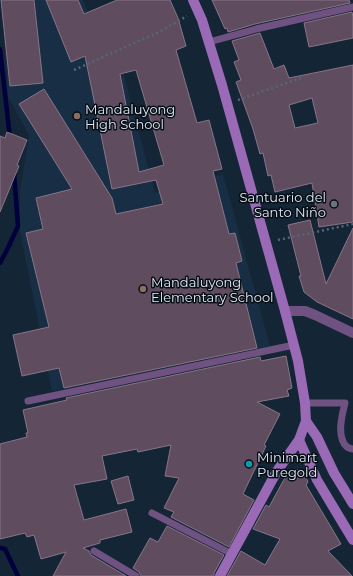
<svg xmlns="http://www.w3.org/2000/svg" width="353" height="576" viewBox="0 0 353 576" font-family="Montserrat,sans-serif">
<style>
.built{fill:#182e44}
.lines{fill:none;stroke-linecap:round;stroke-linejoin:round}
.stream{stroke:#00003d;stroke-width:4.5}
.building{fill:#5f4c5f;stroke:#897489;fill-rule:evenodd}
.path{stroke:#576675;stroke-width:2.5;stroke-dasharray:2 3;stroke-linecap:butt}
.lane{stroke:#6f5281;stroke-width:7}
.street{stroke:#6f5281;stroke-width:10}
.secondary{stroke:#9a6ab6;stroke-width:10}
.education-dot{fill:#8d6e63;stroke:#070e15;stroke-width:1.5}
.worship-dot{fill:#6b7280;stroke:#070e15;stroke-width:1.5}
.culture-dot{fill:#0f9aa8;stroke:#070e15;stroke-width:1.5}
.labels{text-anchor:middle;stroke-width:3;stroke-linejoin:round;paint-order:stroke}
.poi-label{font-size:13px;fill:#e0ebf7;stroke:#070e15;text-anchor:start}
</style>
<rect width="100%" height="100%" fill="#142536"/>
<path class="built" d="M1,0h82l22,52 16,12 34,129 68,-19 47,172 -218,45 -32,-160v-40l9,-56 -21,-38z"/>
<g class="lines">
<g class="stream">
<path d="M0,49l10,89"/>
<path d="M0,263l8,-15 10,-22 -4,-53"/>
<path d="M0,548l5,1 13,27"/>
</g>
</g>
<g class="building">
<path d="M1,0h33l9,83 -33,3z"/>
<path d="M46,0h32l6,14 33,-14h53l8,18 8,28 -10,4 21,73 12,-3 13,49 -9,2 16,63 6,-1 7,28 -6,2 21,85 -193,40 -5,-20 -37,8 -9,-41 36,-8 -23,-94 17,-4 -7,-31 36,-9 -53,-85 25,-15 68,109 4,16 47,-10 -7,-24 -44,9 -27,-133 -14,6zM136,70l28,95 -25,7 -19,-98z"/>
<path d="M212,0h137l1,3 -95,21 -27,8 -1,-4 -2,1z"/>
<path d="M352,12l1,5v21l-44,9 -5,-24z"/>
<path d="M260,33l14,36 10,-4 5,13 64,-13v157l-34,5 -7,-44 -37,9 -4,-17 -3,1 -5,-23 -3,1 -7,-25 -17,-47 5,-2 -7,-18 5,-2 -7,-19zM312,98l6,25 -23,5 -6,-23z"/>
<path d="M7,132l20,8 -10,25 2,1 -19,46v-76l5,2z"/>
<path d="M310,220l16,64 27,-56v91l-36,-17 -13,-10 -5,-16h2l-13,-51z"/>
<path d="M286,356l6,32 -5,2 2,6 -32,6 23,12 -16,31 2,1 -23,48 11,6 -25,47 -58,-30 3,-5 -10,-4 15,-30 -14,-2 6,-31 -33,7 -1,-3 -35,7 5,23 -33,6 10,35 42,-11 6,23 -32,8v3l-17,5 6,3 2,4 35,21h-73l13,-24 -25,7 -7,-24 -7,2 -2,-4 -25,6v-95l27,-7 -1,-4h2l-5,-23 44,-10 -1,-2 194,-41 1,4z"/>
<path d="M295,469l5,2 5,4 3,7 -2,3 35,59 -13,7 24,25h-125l14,-25 24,14 15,-26 -27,-10 13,-24 3,2 19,-35z"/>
<path d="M128,476l6,24 -16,4 -7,-23z"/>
<path d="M167,526l57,29 -10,18v3h-73l-2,-4 -6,-4 17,-30 8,4z"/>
</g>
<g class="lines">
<g class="path">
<path d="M74,70l87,-39 26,-15"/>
<path d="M238,100l66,-23"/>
<path d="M278,240l75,-16"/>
</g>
<g class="lane">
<path d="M209,42l47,-13 97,-22"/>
<path d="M28,401l266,-56"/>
<path d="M305,403h40c-3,12 -9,34 2,44 2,1 4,2 6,2"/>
<path d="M152,513l80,41"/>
<path d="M94,551l42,25"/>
</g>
<path class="street" d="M285,311h20l10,4 38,18"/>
<g class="secondary">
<path d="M193,0l9,20 20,65 63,226 13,50 7,42 1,18 -7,19 -22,31 -57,105"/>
<path d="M306,421l11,16 17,36 19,31"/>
<path d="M299,440l18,40 36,60"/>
</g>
</g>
<g class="education-dot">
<circle cx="77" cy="116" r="4"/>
<circle cx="143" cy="289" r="4"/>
</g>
<circle class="worship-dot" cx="334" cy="204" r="4"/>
<circle class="culture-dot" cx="249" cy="464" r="4"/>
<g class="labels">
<g class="poi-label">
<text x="85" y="114">Mandaluyong<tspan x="85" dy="15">High School</tspan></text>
<text x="326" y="202" text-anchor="end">Santuario del<tspan x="326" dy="15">Santo Niño</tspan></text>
<text x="151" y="287">Mandaluyong<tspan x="151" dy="15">Elementary School</tspan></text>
<text x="257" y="462">Minimart<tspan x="257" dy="15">Puregold</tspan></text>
</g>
</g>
</svg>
